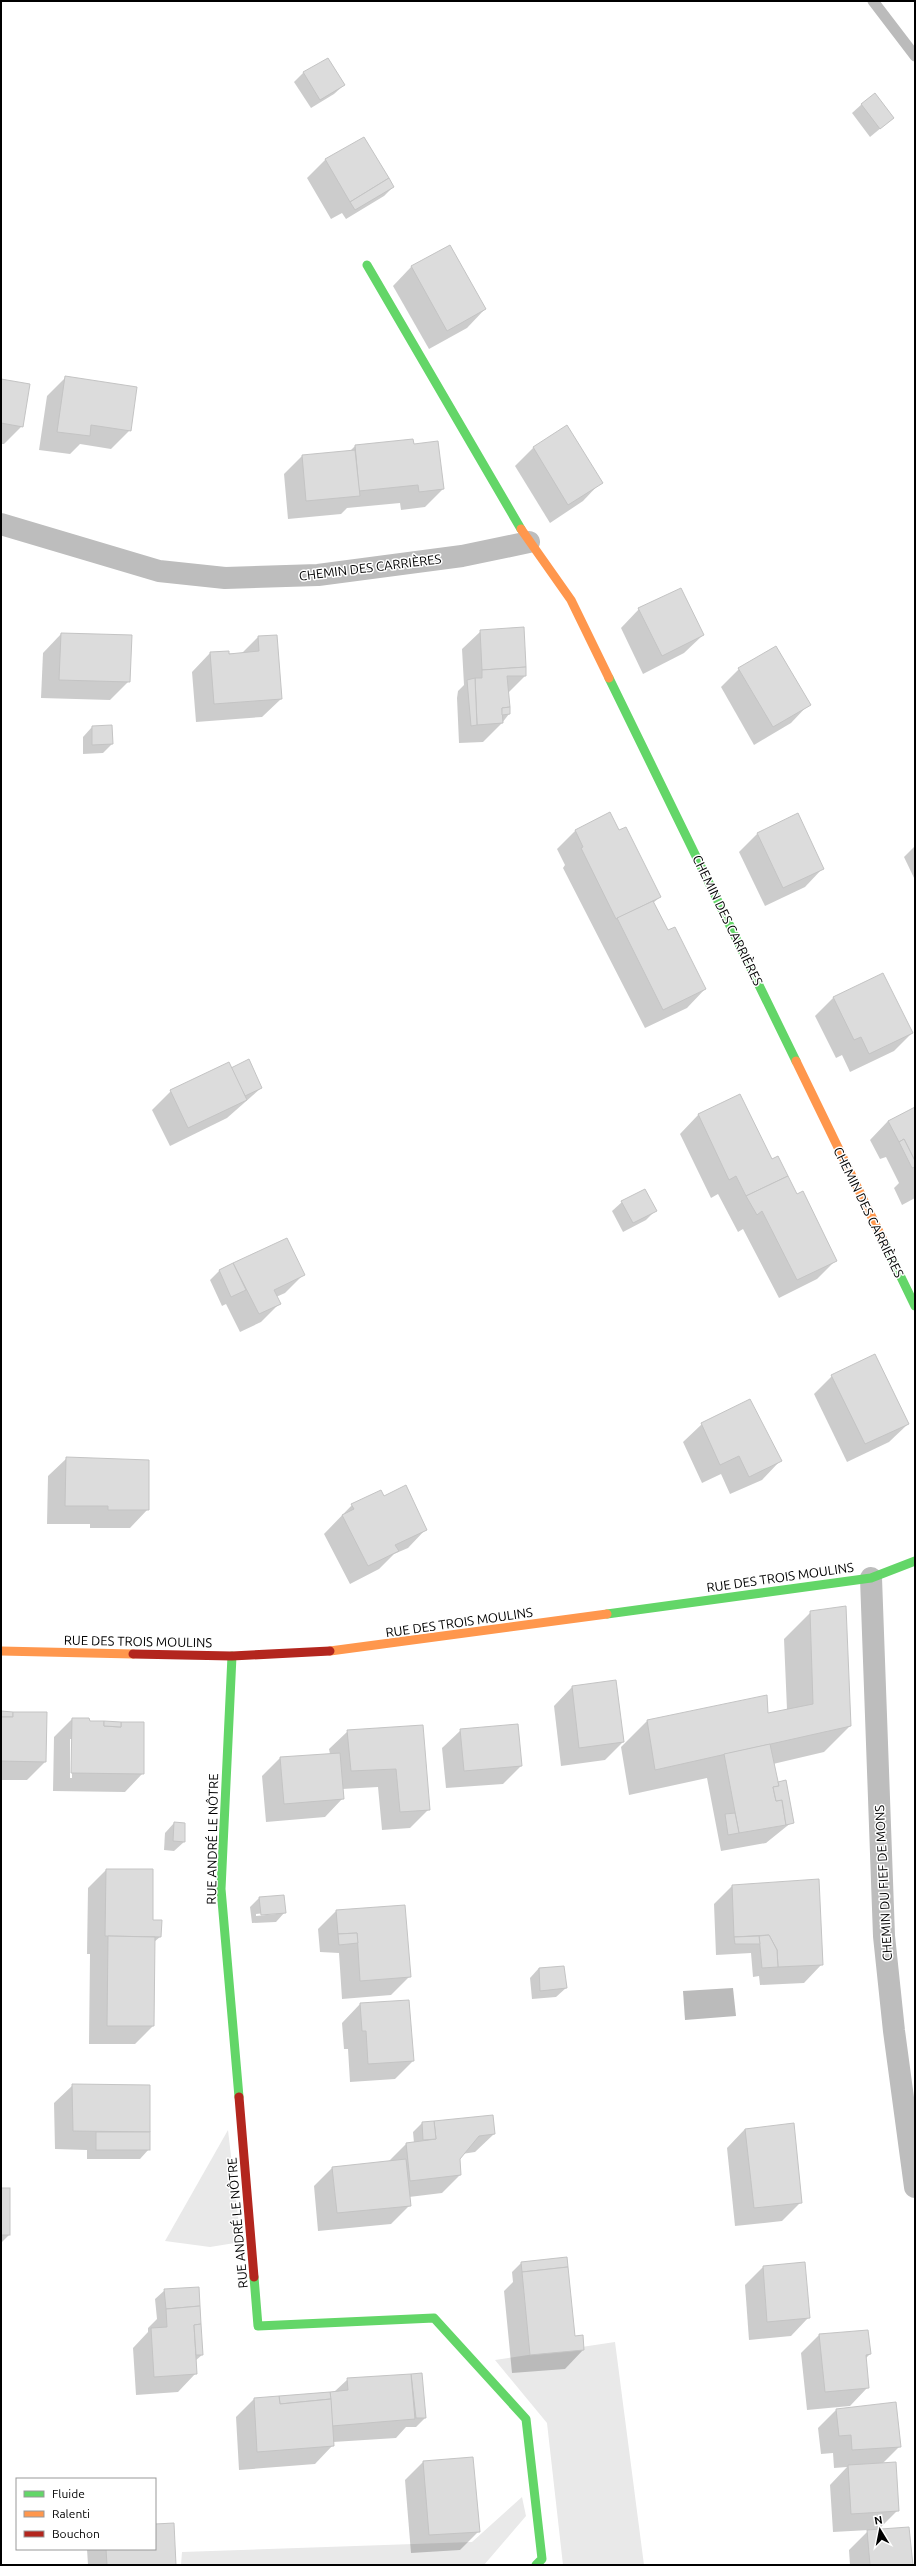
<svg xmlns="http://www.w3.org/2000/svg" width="916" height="2566" viewBox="0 0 916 2566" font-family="Ubuntu,sans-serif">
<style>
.green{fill:#e9e9e9}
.water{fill:#bbb}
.shadow{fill:#0003;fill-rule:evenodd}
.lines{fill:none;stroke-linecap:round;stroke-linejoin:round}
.stream{stroke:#bbb;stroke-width:11}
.building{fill:#dcdcdc;stroke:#c4c4c4}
.street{stroke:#bdbdbd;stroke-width:22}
.fast{stroke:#63d668;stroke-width:9}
.slow{stroke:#ff974d;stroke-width:9}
.jam{stroke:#b3261e;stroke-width:9}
.labels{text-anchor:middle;stroke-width:3;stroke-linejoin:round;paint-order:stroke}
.street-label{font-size:13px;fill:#000;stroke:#fff}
</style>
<rect width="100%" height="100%" fill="#fff"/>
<g class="green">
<path d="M228,2130l13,112 -31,5 -45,-6z"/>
<path d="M615,2342l29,223h-81l-16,-142 -52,-63z"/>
<path d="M522,2497l4,19 -42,49h-303l1,-13 290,-10z"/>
</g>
<path class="water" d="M733,1988l3,28 -51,4 -2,-29z"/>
<g class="shadow">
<path d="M328,59l16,26 -10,9 -23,14 -17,-26 9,-9z"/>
<path d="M862,104l31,14 -23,19 -18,-24z"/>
<path d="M364,138l29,49 -9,9 -38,23 -4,-6 -11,6 -24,-41 18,-18z"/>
<path d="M449,246l36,63 -18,19 -38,21 -36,-63 18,-19z"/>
<path d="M66,377l64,53 -19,19 -31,-5 -10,10 -31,-4 8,-54z"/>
<path d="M1,380l21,46 -18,18h-3z"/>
<path d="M567,426l34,56 -18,19 -33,22 -35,-57 18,-18z"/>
<path d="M413,445l30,44 -18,18 -24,3 -1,-7 -53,5 -6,6 -53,5 -4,-45 18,-18 48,-5 5,-5z"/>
<path d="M639,609l64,26 -19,18 -41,21 -22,-46z"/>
<path d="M481,631l44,45 -17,17 1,21 -7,9 -19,19 -24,1 -2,-45 1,-7 6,-6 -2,-36z"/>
<path d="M61,634l68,47 -19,19 -69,-2 2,-45z"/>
<path d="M276,636l5,63 -19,18 -66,5 -4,-50 18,-19 31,1 17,-17z"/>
<path d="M739,669l70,35 -18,19 -37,22 -33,-58z"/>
<path d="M92,727l20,17 -9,9 -20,1v-17z"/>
<path d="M575,831h44l41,66 -7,6 15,28 37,58 -18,19 -42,20 -82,-160 2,-3 -8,-16z"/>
<path d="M757,834l66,34 -18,19 -40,19 -26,-54z"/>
<path d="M915,846v34l-11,-23z"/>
<path d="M833,998l79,35 -18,18 -44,21 -8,-17 -6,3 -21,-42z"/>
<path d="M231,1069l30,19 -34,30 -57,28 -18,-36 19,-19z"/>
<path d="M739,1095l33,65 63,101 -18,18 -38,19 -36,-69 -5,3 -20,-38 -7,4 -31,-64 18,-19z"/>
<path d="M915,1108v90l-13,7 -8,-17 5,-5 -13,-26 -6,2 -10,-19 18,-19z"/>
<path d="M622,1202l33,9 -9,9 -23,12 -11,-21z"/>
<path d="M286,1239l18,35 -19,19 -9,4 4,6 -19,19 -21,10 -14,-28 -4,2 -12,-26 9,-9z"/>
<path d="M832,1376l76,48 -19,18 -42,20 -33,-68z"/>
<path d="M702,1424l78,37 -18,19 -32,14 -9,-20 -19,9 -19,-41z"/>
<path d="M67,1458l81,51 -18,19h-40v-4h-43l1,-48z"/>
<path d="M381,1491l2,6 43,32 -18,19 -14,6 -15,15 -29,15 -26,-50 28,-29z"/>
<path d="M811,1612l39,114 -26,26 -51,12 4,20 15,38 -26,21 -45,8 -14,-73 -78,17 -8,-48 26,-26 119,-25 1,18 20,-4 -3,-71z"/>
<path d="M572,1687l51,55 -18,18 -44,6 -7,-60z"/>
<path d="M1,1712l44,50 -18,18h-26z"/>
<path d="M72,1719l17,3 54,51 -18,19 -72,-1 1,-54zM70,1739h2v39h-2z"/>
<path d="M422,1726l7,83 -19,19 -28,2 -4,-43 -36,2 1,9 -18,19 -59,5 -4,-46 18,-18 50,-4 -1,-5 19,-18z"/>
<path d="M461,1730l60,36 -18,18 -57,4 -4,-40z"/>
<path d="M174,1823l10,1v18l-10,9 -10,-1 1,-17z"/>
<path d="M106,1870l46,51 8,16 -6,5 -1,84 -18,18h-46l1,-90h-3l1,-66z"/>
<path d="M732,1886l90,78 -18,19 -44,2 -1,-9 -6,1 -2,-24 -35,2 -2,-51z"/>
<path d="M260,1897l25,15 -9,10 -24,1 -2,-16zM276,1912v2l-20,2v-2z"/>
<path d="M337,1910l73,66 -19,19 -49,4 -3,-46 -19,-1 -2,-23z"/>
<path d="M563,1967l3,21 -10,9 -24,2 -2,-21 9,-10z"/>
<path d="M360,2004l53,57 -18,18 -45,3 -2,-33h-4l-2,-26z"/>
<path d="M73,2085l76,1v63l-9,10h-53v-9l-32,-1 -1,-46z"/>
<path d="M422,2123l72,11 -19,18 -13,2 -3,4 1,17 -18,18 -33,4 1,8 -19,19 -73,7 -4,-45 19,-19 55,-5 18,-18 8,-1 -1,-11z"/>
<path d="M745,2129l56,73 -19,19 -47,5 -8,-78z"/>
<path d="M1,2189l8,46 -8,8z"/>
<path d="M521,2263l53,74 8,-1 1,14 -18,19 -53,4 -8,-82 9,-9 -1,-10z"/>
<path d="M804,2263l5,54 -18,19 -42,4 -4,-55 18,-18z"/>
<path d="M198,2288l4,67 -7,6 1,12 -18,19 -42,3 -3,-47 15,-16v-4l9,-9 -2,-20 10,-9z"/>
<path d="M819,2335l51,19 -5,5 3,28 -18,19 -43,4 -6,-57z"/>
<path d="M421,2374l4,44 -9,9h-10l-10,11 -63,4v3l-18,19 -76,6 -3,-53 18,-18 80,-7 14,-13z"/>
<path d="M836,2410l64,36 -18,18 16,46 -20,20 34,35h-62l-1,-15 20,-20 -36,2 -3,-47 17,-18 -13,1 -1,-15 -12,1 -3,-26z"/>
<path d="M472,2458l7,73 -19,19 -49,3 -6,-73 18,-18z"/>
<path d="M155,2525l20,40h-87l-1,-16h68z"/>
</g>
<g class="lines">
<path class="stream" d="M873,1l42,55"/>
</g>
<g class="building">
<path d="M328,58l17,27 -25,15 -17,-28z"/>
<path d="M875,93l19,25 -14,11 -19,-25z"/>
<path d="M364,137l25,41 -39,24 -25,-43z"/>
<path d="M389,178l5,9 -39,23 -5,-8z"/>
<path d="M450,245l36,64 -39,22 -36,-65z"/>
<path d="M65,376l72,11 -6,44 -40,-6 -1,11 -33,-4z"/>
<path d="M1,379l29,5 -7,43 -22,-4z"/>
<path d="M567,425l36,58 -35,22 -35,-58z"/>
<path d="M413,439l1,5 24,-3 6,48 -25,3 -1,-7 -59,6 -4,-46z"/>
<path d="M355,450l5,46 -54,5 -4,-46z"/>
<path d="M681,588l23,47 -42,21 -24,-48z"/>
<path d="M524,627l2,40 -44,3 -2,-40z"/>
<path d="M61,633l71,2 -2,47 -71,-2z"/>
<path d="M277,635l5,64 -68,5 -4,-52 19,-1v3l30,-3 -1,-15z"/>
<path d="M776,646l35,59 -38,22 -35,-59z"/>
<path d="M526,667v9h-19l3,31 -8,1 1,15 -26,2 -2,-47h7v-8z"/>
<path d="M475,678l2,47 -6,1 -4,-46z"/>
<path d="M510,707v7l-8,1v-7z"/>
<path d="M112,725l1,19 -21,1v-19z"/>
<path d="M610,812l9,18 7,-3 35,70 -45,22 -35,-71 2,-1 -8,-17z"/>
<path d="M798,813l26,56 -41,19 -26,-55z"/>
<path d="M653,901l15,29 7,-3 31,62 -43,21 -46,-92z"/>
<path d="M883,973l30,60 -44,21 -8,-17 -7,3 -21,-43z"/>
<path d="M249,1059l13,29 -17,8 -14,-28z"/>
<path d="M229,1062l18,38 -59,28 -18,-38z"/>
<path d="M740,1094l32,65 6,-3 10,20 -42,20 -10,-20 -7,4 -31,-66z"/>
<path d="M915,1107v54l-11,-22 -5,3 -11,-21z"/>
<path d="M904,1139l11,22v6l-3,1 -13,-26z"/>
<path d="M788,1176l9,18 6,-3 34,70 -40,19 -35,-69 -5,4 -11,-19z"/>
<path d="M645,1189l12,22 -24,12 -12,-22z"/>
<path d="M287,1238l18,37 -31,15 7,14 -22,10 -26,-51z"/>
<path d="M233,1263l13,27 -15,7 -12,-27z"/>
<path d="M875,1354l34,70 -44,20 -34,-69z"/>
<path d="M750,1399l32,62 -33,16 -10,-21 -19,9 -19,-42z"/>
<path d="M66,1457l83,3v50h-41v-4h-43z"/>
<path d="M406,1485l21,45 -32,15 4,6 -31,15 -26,-51 12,-6 -3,-5 30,-14 3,6z"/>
<path d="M846,1606l5,120 -196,44 -8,-50 120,-25 1,18 45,-9 -3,-93z"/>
<path d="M616,1680l8,62 -45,6 -7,-62z"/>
<path d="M1,1711l12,1v5h-12z"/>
<path d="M13,1712h34l-1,50 -45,-1v-44h12z"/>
<path d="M72,1718h17l1,3h14v5l17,1v-5h23v52l-73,-1z"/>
<path d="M104,1721l17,1v5l-17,-1z"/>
<path d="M518,1724l4,42 -58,5 -4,-42z"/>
<path d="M423,1725l7,85 -30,2 -4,-43 -45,2 -4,-41z"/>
<path d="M770,1744l9,42 -6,1 3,14 6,-1 4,25 -47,8 -15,-79z"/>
<path d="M340,1753l4,46 -60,5 -4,-47z"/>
<path d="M786,1780l8,43 -8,2 -4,-25 -6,1 -3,-14 6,-1 -1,-4z"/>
<path d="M735,1813l4,20 -11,2 -3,-21z"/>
<path d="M174,1822l11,1v19l-12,-1z"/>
<path d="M106,1869h47v51h9l-1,17 -56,-1z"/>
<path d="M819,1879l4,86 -45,2 -1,-17 -8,-15 -35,2 -2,-52z"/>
<path d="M284,1895l2,18 -25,2 -2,-18z"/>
<path d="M405,1905l6,72 -51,4 -3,-48 -19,1 -2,-24z"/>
<path d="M357,1933l1,10 -19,2 -1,-11z"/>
<path d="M769,1935l8,15 1,17 -16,1 -3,-32z"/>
<path d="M108,1936l47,1 -1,89h-47z"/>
<path d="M759,1936l1,8h-25l-1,-7z"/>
<path d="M564,1966l3,22 -27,3 -1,-23z"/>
<path d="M409,2000l5,61 -46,3 -2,-33h-4l-2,-28z"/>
<path d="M72,2084l78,1v47l-77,-1z"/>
<path d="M493,2115l2,19 -16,2 -19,23 1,16 -51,6 -4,-38 30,-4 -2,-18z"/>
<path d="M434,2121l2,18 -13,1 -1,-18z"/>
<path d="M794,2123l8,80 -48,5 -9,-79z"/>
<rect x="96" y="2132" width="54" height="18"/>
<path d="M406,2159l5,47 -74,7 -5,-46z"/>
<rect x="1" y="2188" width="9" height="47"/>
<path d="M567,2257l1,10 -46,5 -1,-10z"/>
<path d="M805,2262l5,56 -43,4 -4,-56z"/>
<path d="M568,2267l7,69 8,-1 1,15 -54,5 -8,-83z"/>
<path d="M199,2287l1,19 -34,3 -2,-20z"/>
<path d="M200,2306l1,18 -7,1 3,49 -43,3 -3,-49 16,-1 -1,-18z"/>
<path d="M201,2324l2,31h-7l-2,-30z"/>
<path d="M868,2330l3,24 -5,1 3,33 -44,4 -6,-58z"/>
<path d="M422,2373l4,45h-10l-5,-44z"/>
<path d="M411,2374l4,45 -83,7 -2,-34 18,-2 -1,-12z"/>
<path d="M330,2392l1,7 -51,5 -1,-8z"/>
<path d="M279,2396l1,8 51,-5 3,47 -77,6 -3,-54z"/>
<path d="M896,2402l5,45 -49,3 -1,-15 -12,1 -3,-27z"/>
<path d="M473,2457l7,75 -51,3 -6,-74z"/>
<path d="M896,2462l3,49 -48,3 -3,-49z"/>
<path d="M174,2523l2,42h-69l-1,-16h49v-25z"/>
<path d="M909,2527l4,38h-43l-3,-35z"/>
</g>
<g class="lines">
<g class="street">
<path d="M1,524l158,47 66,7 93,-3 144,-19 67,-14"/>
<path d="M871,1578l13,358 10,95 21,156"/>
</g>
<g class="fast">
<path d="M367,265l154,264"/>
<path d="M609,678l187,383"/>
<path d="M884,1242l31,64"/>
<path d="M607,1614l264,-36 44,-17"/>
<path d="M232,1656l-11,233 18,208"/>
<path d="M254,2277l4,49 176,-8 92,101 16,140 -6,6"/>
</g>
<g class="slow">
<path d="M521,529l50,71 38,78"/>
<path d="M796,1061l88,181"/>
<path d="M1,1651l132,3"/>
<path d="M330,1651l277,-37"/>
</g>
<g class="jam">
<path d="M133,1654l99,2 98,-5"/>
<path d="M239,2097l15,180"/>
</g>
</g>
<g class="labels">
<g class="street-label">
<text transform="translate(370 567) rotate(-7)" y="5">CHEMIN DES CARRIÈRES</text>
<text transform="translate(728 920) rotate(64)" y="5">CHEMIN DES CARRIÈRES</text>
<text transform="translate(869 1212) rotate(64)" y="5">CHEMIN DES CARRIÈRES</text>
<text transform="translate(780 1577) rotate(-8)" y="5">RUE DES TROIS MOULINS</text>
<text transform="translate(459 1622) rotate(-8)" y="5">RUE DES TROIS MOULINS</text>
<text transform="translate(138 1641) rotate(1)" y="5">RUE DES TROIS MOULINS</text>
<text transform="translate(212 1839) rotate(-89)" y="5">RUE ANDRÉ LE NÔTRE</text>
<text transform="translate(883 1883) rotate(-93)" y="5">CHEMIN DU FIEF DE MONS</text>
<text transform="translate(237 2223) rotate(-95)" y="5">RUE ANDRÉ LE NÔTRE</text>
</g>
</g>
<rect width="916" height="2566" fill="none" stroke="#000000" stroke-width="4"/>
<rect x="16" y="2478" width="140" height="72" fill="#ffffff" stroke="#999999"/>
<rect x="24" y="2491" width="20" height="6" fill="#63d668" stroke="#999999"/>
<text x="52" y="2498" font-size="12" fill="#000000">Fluide</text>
<rect x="24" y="2511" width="20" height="6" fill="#ff974d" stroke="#999999"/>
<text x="52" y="2518" font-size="12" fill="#000000">Ralenti</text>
<rect x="24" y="2531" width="20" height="6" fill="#b3261e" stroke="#999999"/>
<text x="52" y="2538" font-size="12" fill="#000000">Bouchon</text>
<g transform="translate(880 2530) rotate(350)" stroke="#ffffff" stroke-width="3" paint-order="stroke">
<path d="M0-3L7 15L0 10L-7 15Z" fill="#000000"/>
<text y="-6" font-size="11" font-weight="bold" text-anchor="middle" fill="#000000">N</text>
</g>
</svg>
